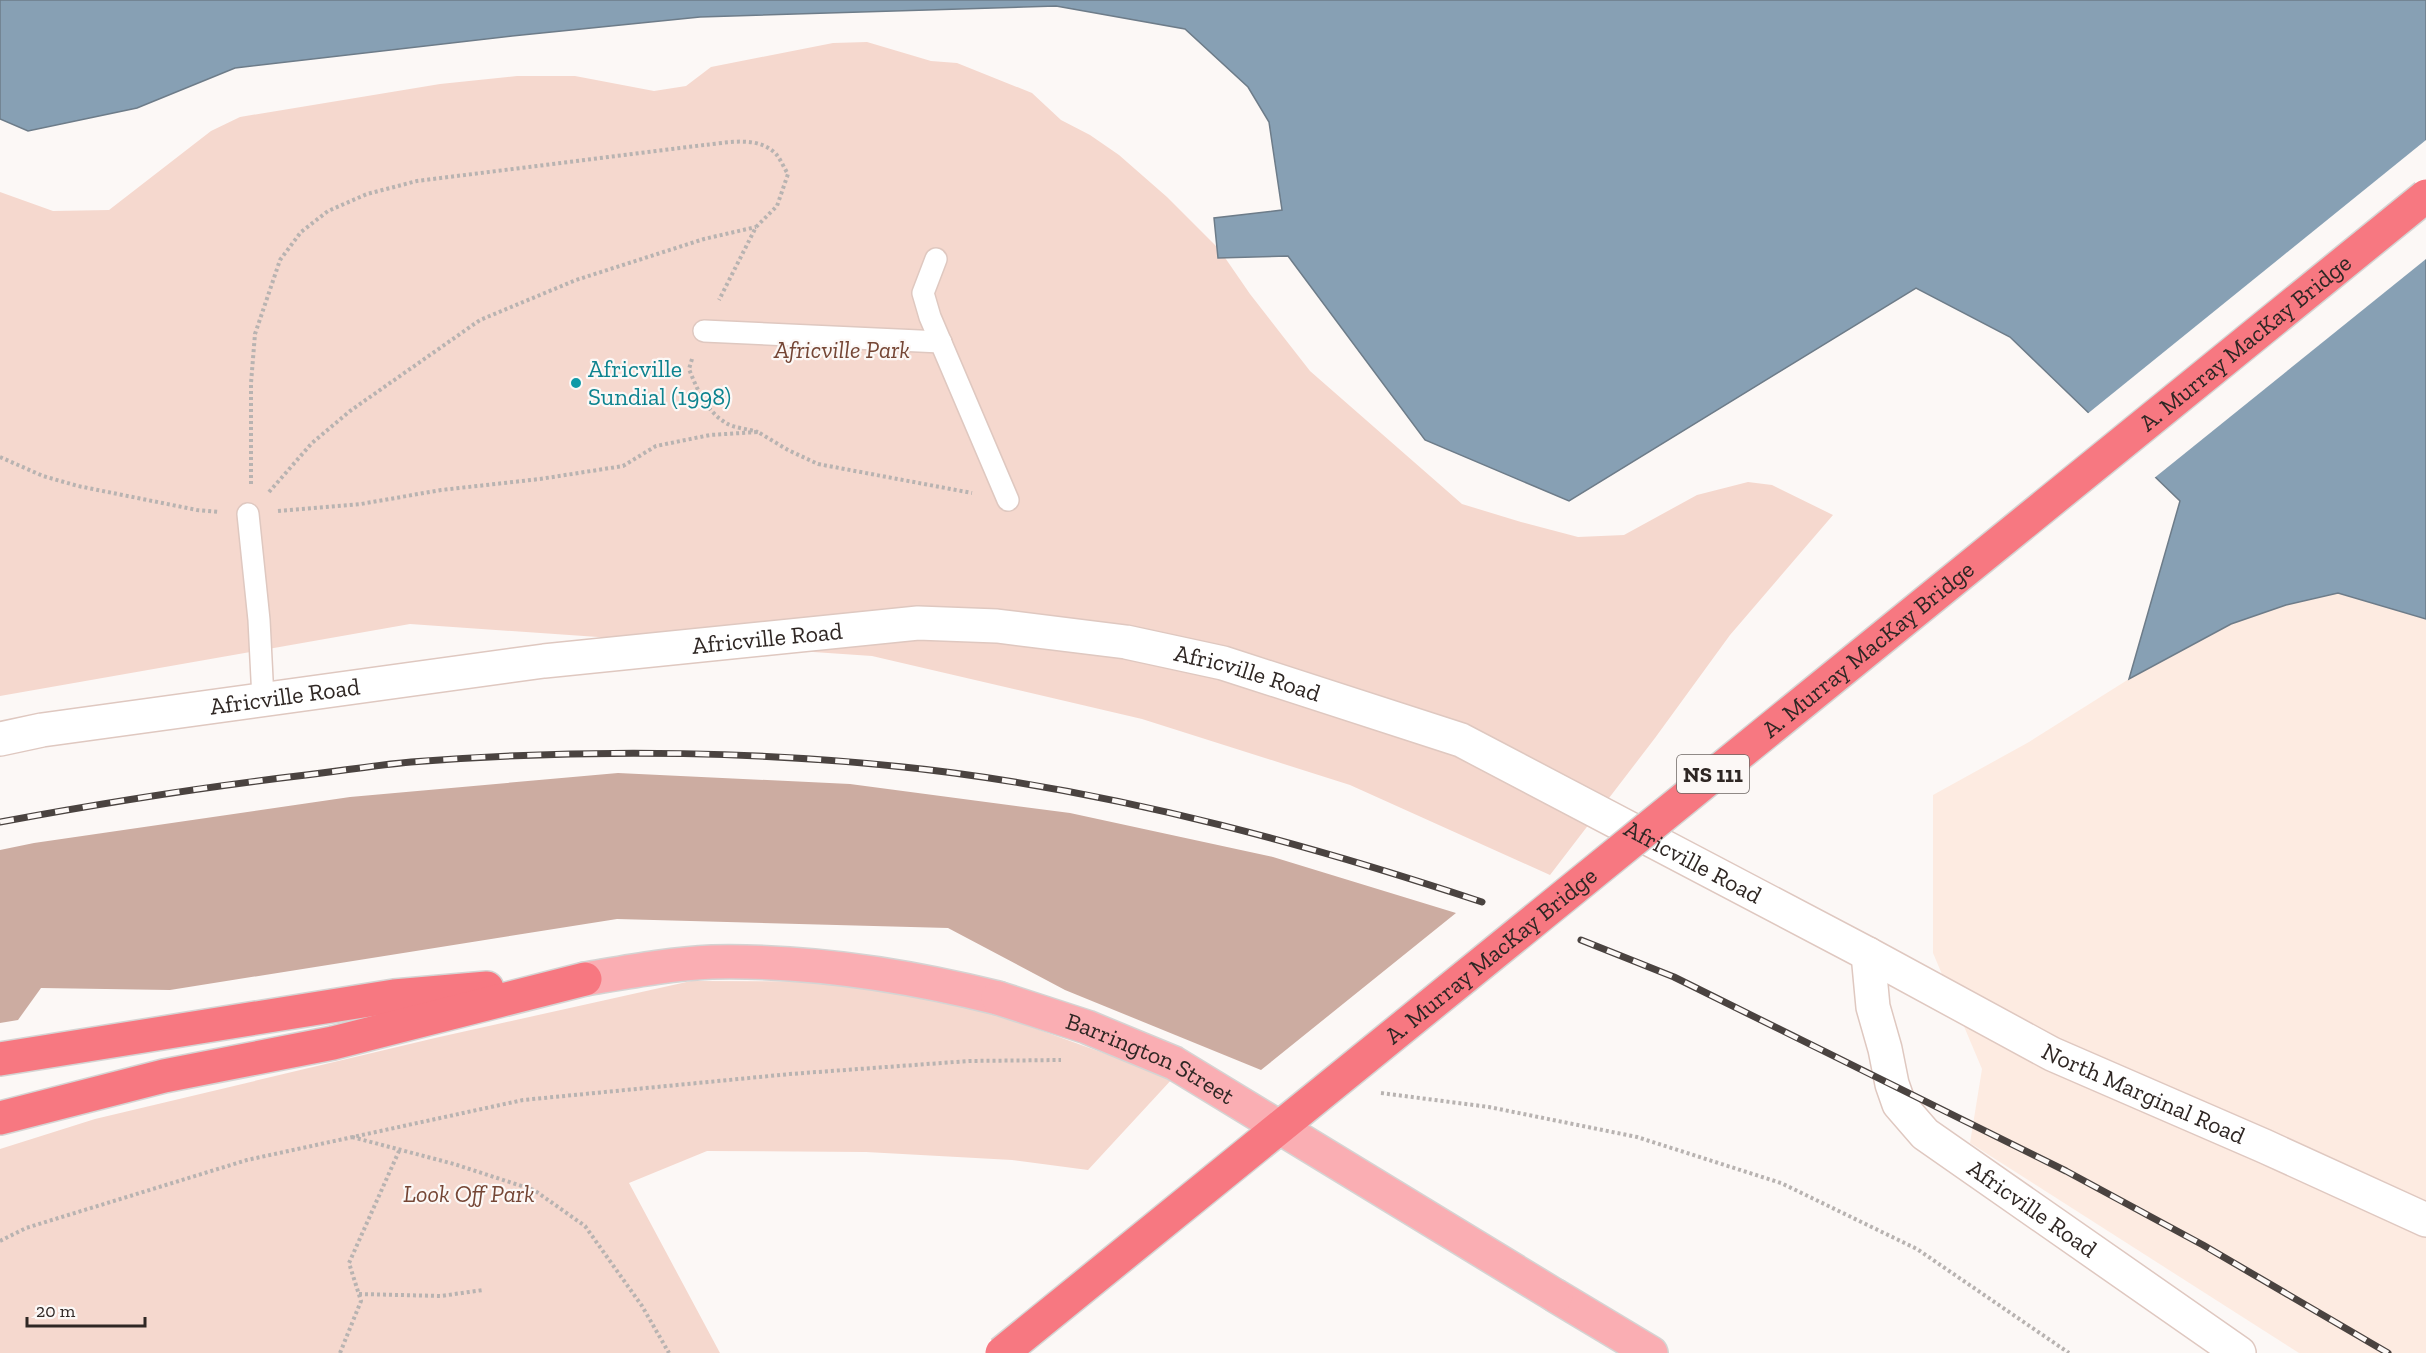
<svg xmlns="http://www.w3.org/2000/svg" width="2426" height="1353" viewBox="0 0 2426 1353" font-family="'Zilla Slab',serif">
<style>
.industrial{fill:#fdebe1}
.green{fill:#f5d8ce}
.forest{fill:#ccaca1}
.water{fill:#87a0b4;stroke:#6d7c89;stroke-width:1.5}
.pier{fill:#fcf8f6}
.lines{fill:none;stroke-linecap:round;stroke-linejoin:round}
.service-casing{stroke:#dfc8c0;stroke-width:24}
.minor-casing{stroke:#dfc8c0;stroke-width:36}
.primary-casing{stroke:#d5d4d3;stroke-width:36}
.motorway-casing{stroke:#d5d4d3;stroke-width:36}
.path{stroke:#b8b3b1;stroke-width:4;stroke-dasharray:3 3;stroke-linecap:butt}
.service{stroke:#fff;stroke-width:21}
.minor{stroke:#fff;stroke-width:33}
.primary{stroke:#faaeb3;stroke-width:33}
.motorway{stroke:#f77881;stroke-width:33}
.rail-casing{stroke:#4a4340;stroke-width:7}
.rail{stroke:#fcf8f6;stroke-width:4.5;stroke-dasharray:14;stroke-linecap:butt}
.primary-bridge-casing{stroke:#d5d4d3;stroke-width:36;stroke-linecap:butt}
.motorway-bridge-casing{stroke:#d5d4d3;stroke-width:36;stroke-linecap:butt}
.primary-bridge{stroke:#faaeb3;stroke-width:33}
.motorway-bridge{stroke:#f77881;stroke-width:33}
.culture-dot{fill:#0f9aa8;stroke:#fcf8f6;stroke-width:2}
.labels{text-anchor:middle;stroke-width:4.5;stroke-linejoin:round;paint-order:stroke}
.shield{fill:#fcf8f6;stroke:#6c6663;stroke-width:1.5}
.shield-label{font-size:22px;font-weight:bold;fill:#2f2724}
.street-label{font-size:24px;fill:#2f2724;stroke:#fcf8f6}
.park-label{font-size:24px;font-style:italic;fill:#754635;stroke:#fcf8f6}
.culture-label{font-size:24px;fill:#0d838f;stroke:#fcf8f6;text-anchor:start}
</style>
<rect width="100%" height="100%" fill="#fcf8f6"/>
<path class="industrial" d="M2338,593l88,26v734h-127l-329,-210 12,-74 -49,-116v-158l96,-53 100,-63 102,-55 55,-19z"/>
<g class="green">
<path d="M867,42l64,19 26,2 75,30 29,27 29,15 29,20 48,42 52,52 31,45 60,77 152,133 59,18 57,15 46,-2 73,-40 51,-13 24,3 61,30 -103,120 -75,103 -105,137 -200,-90 -208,-66 -270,-63 -462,-32 -410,72v-504l53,19 56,-1 102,-79 29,-14 200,-33 77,-8h58l79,15 32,-5 25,-19 122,-24z"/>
<path d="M691,981l215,1 267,96 -85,92 -76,-10 -146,-8 -159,-1 -78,32 91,170h-720v-204l95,-30 340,-81z"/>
</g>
<path class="forest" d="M618,773l232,11 220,29 203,44 183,56 -195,157 -196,-80 -117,-62 -331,-9 -447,71 -129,-2 -23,32 -18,3v-173l34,-7 316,-46z"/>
<path class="water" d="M0,0h2426v619l-88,-26 -52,12 -55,19 -102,55 51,-178 -170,-164 -94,-49 -347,213 -144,-61 -137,-184 -70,2 -4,-40 68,-8 -13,-88 -21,-35 -63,-58 -129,-23 -356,11 -188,19 -277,32 -98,40 -109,23 -28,-12z"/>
<path class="pier" d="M2426,140v119l-273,220 -67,-64z"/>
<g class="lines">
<defs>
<g id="service">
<path d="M936,259l-13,34 7,24 78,183"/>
<path d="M704,331l237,11"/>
<path d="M248,514l11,106 4,79"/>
</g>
<g id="minor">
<path id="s1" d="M0,739l42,-9 502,-69 374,-38 79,3 129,16 97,21 238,77 407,214 184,100 212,92 162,74"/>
<path id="s2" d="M1868,954l5,53 12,42 7,35 7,20 26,30 314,219"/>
</g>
<g id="primary">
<path d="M585,979c42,-7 84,-15 127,-17 96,-2 194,13 286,36"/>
<path d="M1556,1296l95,57"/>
</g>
<g id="motorway">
<path d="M0,1059l394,-63 93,-8"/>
<path d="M0,1118l164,-42 169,-33 252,-64"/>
</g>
</defs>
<use href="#service" class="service-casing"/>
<use href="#minor" class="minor-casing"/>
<use href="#primary" class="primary-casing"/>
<use href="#motorway" class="motorway-casing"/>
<g class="path">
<path d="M692,359l-3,10c8,20 17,42 37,54 8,5 22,6 32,9"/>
<path d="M0,457l43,19 35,10 119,24 22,2"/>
<path d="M251,484v-101l4,-49 25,-74 21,-28 27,-21 39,-17 50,-13 287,-36c22,-2 54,-10 72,9 5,6 8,14 12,20l-11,32 -21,21 -37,73"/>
<path d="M269,492l43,-49 38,-32 130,-91 96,-40 128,-41 52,-12"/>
<path d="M278,511l83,-7 80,-14 99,-11 83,-13 33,-20 54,-11 48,-3 30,18 30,14 154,29"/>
<path d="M1381,1093l108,14 148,30 144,46 136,66 152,104"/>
<path d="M352,1137l102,27 80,26 51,36 57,80 27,47"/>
<path d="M0,1241l26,-13 221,-68 276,-60 267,-26 179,-13 92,-1"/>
<path d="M359,1294l82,2 42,-6"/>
<path d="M340,1353l21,-52 -12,-38 50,-112"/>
</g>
<use href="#service" class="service"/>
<use href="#minor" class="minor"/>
<use href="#primary" class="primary"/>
<use href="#motorway" class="motorway"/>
<defs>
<g id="rail">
<path d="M0,822c102,-19 203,-35 306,-47 35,-4 70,-10 105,-13 176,-14 369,-12 543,11 180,24 356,72 528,129"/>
<path d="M1581,940l93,37 392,194 137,74 185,108"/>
</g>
</defs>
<use href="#rail" class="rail-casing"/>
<use href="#rail" class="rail"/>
<defs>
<g id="primary-bridge">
<path id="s3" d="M998,998l89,29 87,36 382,233"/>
</g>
<g id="motorway-bridge">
<path id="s4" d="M1002,1353l1424,-1157"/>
</g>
</defs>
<use href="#primary-bridge" class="primary-bridge-casing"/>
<use href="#motorway-bridge" class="motorway-bridge-casing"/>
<use href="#primary-bridge" class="primary-bridge"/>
<use href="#motorway-bridge" class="motorway-bridge"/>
</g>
<circle class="culture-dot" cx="576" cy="383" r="6"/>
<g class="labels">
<rect class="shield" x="1677" y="755" width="72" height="38" rx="4.5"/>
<g class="shield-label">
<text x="1713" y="782">NS 111</text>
</g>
<g class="street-label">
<text dy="8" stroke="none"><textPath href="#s4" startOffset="1602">A. Murray MacKay Bridge</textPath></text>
<text dy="8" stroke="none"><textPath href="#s1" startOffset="774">Africville Road</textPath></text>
<text dy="8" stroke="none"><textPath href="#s4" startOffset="1116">A. Murray MacKay Bridge</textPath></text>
<text dy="8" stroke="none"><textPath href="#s1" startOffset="1260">Africville Road</textPath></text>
<text dy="8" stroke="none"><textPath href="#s1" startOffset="288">Africville Road</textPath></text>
<text dy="8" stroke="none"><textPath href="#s1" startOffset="1746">Africville Road</textPath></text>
<text dy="8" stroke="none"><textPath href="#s4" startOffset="630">A. Murray MacKay Bridge</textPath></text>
<text dy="8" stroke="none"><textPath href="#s3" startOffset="164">Barrington Street</textPath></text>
<text dy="8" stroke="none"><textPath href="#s1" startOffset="2253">North Marginal Road</textPath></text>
<text dy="8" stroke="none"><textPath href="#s2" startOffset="324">Africville Road</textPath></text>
</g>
<g class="park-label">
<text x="842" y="358">Africville Park</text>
<text x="469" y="1202">Look Off Park</text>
</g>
<g class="culture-label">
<text x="588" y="377">Africville<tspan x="588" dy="28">Sundial (1998)</tspan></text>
</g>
</g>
<path d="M27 1317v9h118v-9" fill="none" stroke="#2f2724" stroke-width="3"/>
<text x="36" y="1317" font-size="18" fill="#2f2724" stroke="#fcf8f6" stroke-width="4.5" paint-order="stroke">20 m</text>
</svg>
